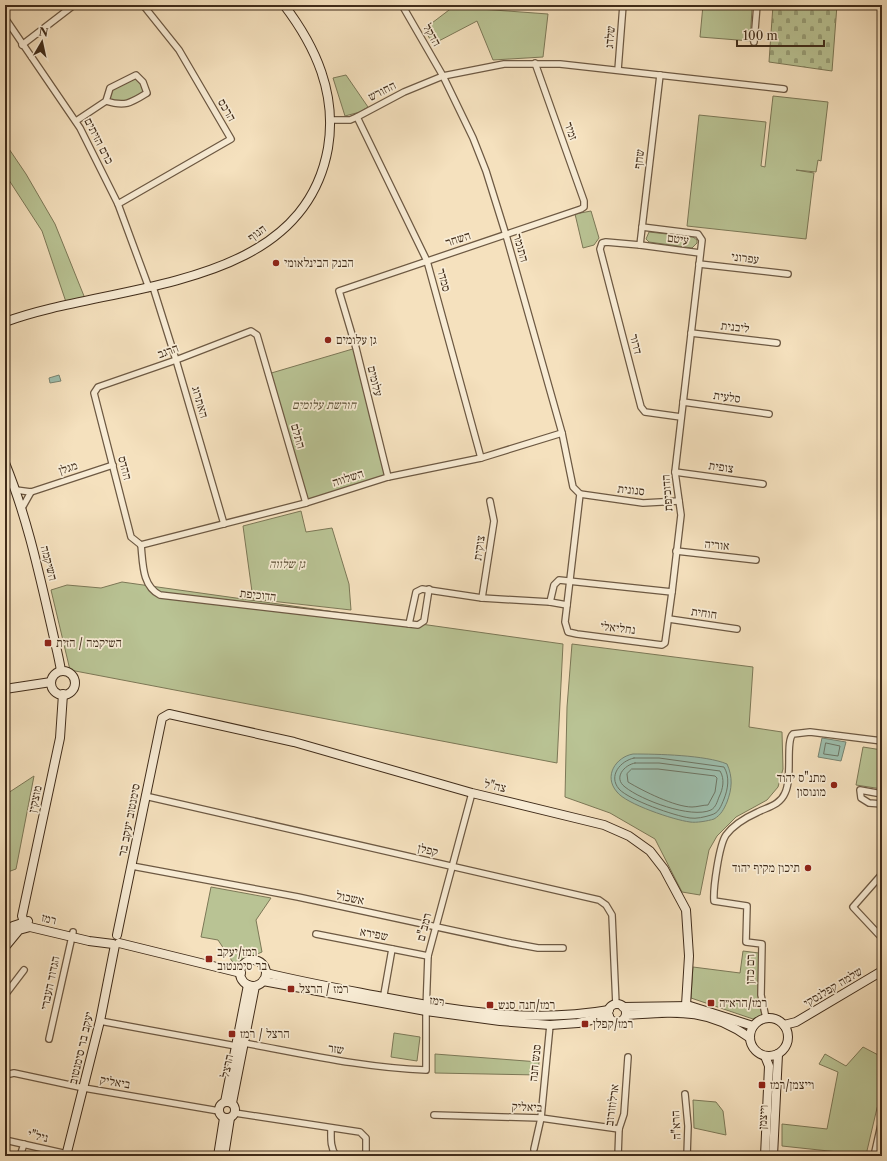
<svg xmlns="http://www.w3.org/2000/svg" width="887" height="1161" viewBox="0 0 887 1161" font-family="'Libre Caslon Text','Frank Ruhl Libre',serif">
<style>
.green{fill:#b9c394;stroke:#7c7857}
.cemetery{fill:url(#cemetery-stones);stroke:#7c7857}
.water{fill:#9dbead;stroke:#788472}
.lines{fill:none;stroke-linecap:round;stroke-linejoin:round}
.shore{stroke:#6e7564;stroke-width:1}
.street-casing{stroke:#6d5943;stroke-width:8}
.secondary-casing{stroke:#402c1a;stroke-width:10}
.street{stroke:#f8ecd5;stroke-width:5.5}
.secondary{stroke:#f8ecd5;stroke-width:8}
.poi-dot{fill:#8f2418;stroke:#f8ecd5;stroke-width:1.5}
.labels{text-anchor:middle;stroke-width:3.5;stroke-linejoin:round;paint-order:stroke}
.street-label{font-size:12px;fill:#402c1a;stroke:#f8ecd5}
.poi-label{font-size:12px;fill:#402c1a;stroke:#f8ecd5;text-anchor:start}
.park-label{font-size:12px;font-style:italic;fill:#5e5238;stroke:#f8ecd5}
</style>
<defs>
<pattern id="cemetery-stones" width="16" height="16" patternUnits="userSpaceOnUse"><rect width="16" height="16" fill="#b9c394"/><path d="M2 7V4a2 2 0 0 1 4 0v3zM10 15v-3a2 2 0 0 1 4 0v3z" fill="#989f78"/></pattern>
</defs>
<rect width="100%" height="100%" fill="#f5e1be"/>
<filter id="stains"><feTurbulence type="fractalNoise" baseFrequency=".005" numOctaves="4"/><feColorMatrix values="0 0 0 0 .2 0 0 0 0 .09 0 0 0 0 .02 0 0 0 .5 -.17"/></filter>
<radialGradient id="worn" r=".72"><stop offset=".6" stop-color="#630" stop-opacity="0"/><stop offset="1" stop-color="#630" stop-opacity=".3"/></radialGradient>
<g class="green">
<path d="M703,5l49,4 -2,32 -50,-4z"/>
<path d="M453,7l95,7 -5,43 -50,3 -16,-39 -44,23 -9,-15z"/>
<path d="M136,75l11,18 -15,9 -26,-1 4,-13z"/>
<path d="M346,75l22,32 -8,5 -15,4 -12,-38z"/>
<path d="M773,96l55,6 -7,59 -3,-1 -2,12 -20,-2 18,3 -8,66 -119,-13 12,-111 67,7 -5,44 4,1z"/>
<path d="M5,143l21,31 29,50 31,77 -19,4 -25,-74 -37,-57z"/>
<path d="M591,211l8,27 -5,7 -11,3 -8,-34z"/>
<path d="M649,232l44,5 4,3v3l-5,5 -43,-6 -3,-3z"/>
<path d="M356,348l32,129 -82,26 -38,-129z"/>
<path d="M301,511l5,21 26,-4 17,56 2,26 -98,-11 -10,-73z"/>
<path d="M122,582l441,62 -6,119 -487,-93 -19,-80 16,-5 34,3z"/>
<path d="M572,644l181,23 -4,60 33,5 1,37 -5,18 -11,13 -31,17 -19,19 -8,14 -9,45 -18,-3 -27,-53 -45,-26 -45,-16 2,-90z"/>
<path d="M863,747l19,3v39l-26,-4z"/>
<path d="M34,776l-18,93 -11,4v-78z"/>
<path d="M211,887l60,11 -15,22 6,32 -28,12 -16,-24 -17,-3z"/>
<path d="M743,951l16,2 -1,42 4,20 -9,4 -62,-21 2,-31 47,6z"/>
<path d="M394,1033l26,4 -3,24 -26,-4z"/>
<path d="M863,1047l19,10v39l-5,12 -11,47 -84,-9v-22l45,5 11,-57 -19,-8 6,-10 21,12z"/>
<path d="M435,1054l104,8 -1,13 -103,-2z"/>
<path d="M693,1100l23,2 7,9 3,24 -32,-7z"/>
</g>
<path class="cemetery" d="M773,5h64l-5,66 -63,-9z"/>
<g class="water">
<path d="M59,375l2,6 -11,2 -1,-5z"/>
<path d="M822,738l24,4 -5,19 -23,-4z"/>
<path d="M633,754c24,0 73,1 94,10 6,13 5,25 0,38 -3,7 -6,13 -13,17 -6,2 -18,4 -24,3 -16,-2 -64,-18 -73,-30 -14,-16 -1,-35 16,-38z"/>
</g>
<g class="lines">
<g class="shore">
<path d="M826,743l14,3 -2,10 -14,-2z"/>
<path d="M634,758h25l65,9c6,10 4,22 0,32 -3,7 -5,14 -13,16 -6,2 -15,4 -21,3 -15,-2 -61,-18 -71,-29 -11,-13 1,-28 15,-31z"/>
<path d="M635,763h24l61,8c5,8 3,18 -1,26 -2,5 -3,10 -8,13 -20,9 -70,-10 -86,-23 -12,-9 -1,-22 10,-24z"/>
<path d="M632,769h26l57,7 2,2 -2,14 -7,13c-5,0 -11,2 -16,2 -17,0 -49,-16 -64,-25l-1,-8z"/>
</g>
<defs>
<g id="street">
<path d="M402,5l41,71 30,62 13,33 20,64 56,198 11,54 7,7 -13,111 -2,17 3,10 9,2 85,11 3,-2 7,-51"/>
<path d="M5,18l75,110 38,76 31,84"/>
<path d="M754,42l3,-37"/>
<path d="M22,45l52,-40"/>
<path d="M618,70l5,-65"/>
<path d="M357,117l70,144 54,197"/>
<path d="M331,120h19l7,-3 47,-25 39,-16 61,-12h56l224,25"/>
<path d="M76,121l30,-20c19,6 25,2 41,-8l-4,-11 -7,-7 -26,13 -4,13"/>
<path d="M118,204l113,-65 -52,-89 -36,-45"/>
<path d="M640,245l20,-170"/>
<path d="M699,264l89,10"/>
<path d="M153,287l23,73 48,164"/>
<path d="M691,333l86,10"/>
<path d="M683,402l86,12"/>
<path d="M681,417l-36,-5 -4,-5 -41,-158 2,-6 4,-1 34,3 60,8"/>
<path d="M675,472l88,12"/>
<path d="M388,477l-32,-129 -17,-57 242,-82 3,-2v-6l-49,-138"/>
<path d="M16,490l15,2 82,-27"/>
<path d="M580,494l63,9 36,-2"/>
<path d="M22,508l9,-16"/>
<path d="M141,545l-10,-8 -37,-144 4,-6 78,-27 75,-29 6,4 49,168"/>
<path d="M141,545l165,-42 82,-26 93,-19 81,-25"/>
<path d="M141,545c2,19 1,41 19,50l258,30 6,-4 5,-32"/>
<path d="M676,551l80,9"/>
<path d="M482,598l12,-77 -4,-20"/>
<path d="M550,602l4,-17 5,-5 113,12 9,-77 -6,-43 27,-232 -4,-6 -56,-7"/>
<path d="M669,619l68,10"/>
<path d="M409,624l7,-32 6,-3 60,9 68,4 17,3"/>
<path d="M882,794l-22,-4 1,8 8,5 13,1"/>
<path d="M145,796l454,104 7,5 6,10 4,90"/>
<path d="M132,866l166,31 213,46 27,5h25"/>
<path d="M882,874l-29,33 29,31"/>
<path d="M316,934l112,22"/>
<path d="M5,995l19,-25"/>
<path d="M383,1000l9,-51"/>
<path d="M766,1018l-5,-23 1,-51 -16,-2 1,-36 -33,-5c-1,-12 5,-56 12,-66 8,-11 21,-18 32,-23 10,-5 22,-7 27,-19 8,-16 0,-52 8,-59l17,-2 72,9"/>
<path d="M100,1021l136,25"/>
<path d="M49,1039l24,-107"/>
<path d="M244,1043c60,11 121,25 182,27v-59l2,-55 44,-163"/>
<path d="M5,1075l9,-2 70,15 135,23"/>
<path d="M685,1094l3,32 -1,30"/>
<path d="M235,1113l125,19 6,6v17l2,1"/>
<path d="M434,1115l107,3 78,11"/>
<path d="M331,1128c0,10 -1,19 5,28"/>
<path d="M5,1140l62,14"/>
<path d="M534,1149l7,-31 9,-93"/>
<path d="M20,1156l4,-12"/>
<path d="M618,1156l1,-27 5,-15 4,-57"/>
<path d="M874,1156l8,-36"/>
</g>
<g id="secondary">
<path d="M5,322c107,-40 297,-29 323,-174 9,-54 -12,-101 -44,-143"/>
<path d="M5,463c22,54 34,110 47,166 3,14 7,28 9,42"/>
<circle cx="63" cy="683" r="12"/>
<path d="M5,689l46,-7"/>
<path d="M63,694l-3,44 -38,178 2,6 6,5 59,14 24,3"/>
<path d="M5,935l8,-9 15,-5"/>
<path d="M117,935l45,-217 7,-4 125,28 178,51 132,32 25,11 21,15 14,18 22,41 3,46 -3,49"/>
<path d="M119,943l122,30"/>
<path d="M5,947l14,-17 11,-3"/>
<circle cx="253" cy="973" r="13"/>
<path d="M266,973c41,10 81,17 122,25 74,14 147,25 221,12"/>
<path d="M263,981l163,30 74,10 50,4 28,-2 31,-7"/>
<circle cx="617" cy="1013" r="9"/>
<path d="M623,1007l67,-1 63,20"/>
<path d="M626,1015c49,-3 81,-8 124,23"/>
<circle cx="769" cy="1037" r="19"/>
<path d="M784,1025l12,-3 86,-51"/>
<path d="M765,1056l4,10 -4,90"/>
<circle cx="227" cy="1110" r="8"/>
<path d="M225,1102l23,-117"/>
<path d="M232,1103l23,-117"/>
<path d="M66,1156l34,-135 15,-76"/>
<path d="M218,1156l6,-38"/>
<path d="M224,1156l6,-38"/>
<path d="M773,1156l5,-102"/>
</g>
</defs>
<use href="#street" class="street-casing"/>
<use href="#secondary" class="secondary-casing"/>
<use href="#street" class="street"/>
<use href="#secondary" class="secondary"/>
</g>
<g class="poi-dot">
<circle cx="276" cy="263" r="4"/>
<circle cx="328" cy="340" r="4"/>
<rect x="44" y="639" width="8" height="8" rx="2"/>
<circle cx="834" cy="785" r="4"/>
<circle cx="808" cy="868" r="4"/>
<rect x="205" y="955" width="8" height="8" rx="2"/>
<rect x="287" y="985" width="8" height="8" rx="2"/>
<rect x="707" y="999" width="8" height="8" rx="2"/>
<rect x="486" y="1001" width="8" height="8" rx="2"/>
<rect x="581" y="1020" width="8" height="8" rx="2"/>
<rect x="228" y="1030" width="8" height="8" rx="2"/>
<rect x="758" y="1081" width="8" height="8" rx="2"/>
</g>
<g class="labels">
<g class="street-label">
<text transform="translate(432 35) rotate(60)" y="4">הדקל</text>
<text transform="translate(610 37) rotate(-85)" y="4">שלדג</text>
<text transform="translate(382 91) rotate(-27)" y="4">החורש</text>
<text transform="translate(227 110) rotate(60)" y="4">הרכס</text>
<text transform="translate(571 131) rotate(71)" y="4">זמיר</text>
<text transform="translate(99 141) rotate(63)" y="4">כרם הזיתים</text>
<text transform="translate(639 159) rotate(-83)" y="4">שחף</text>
<text transform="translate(257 233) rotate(-36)" y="4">הנוף</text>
<text transform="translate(458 239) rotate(-18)" y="4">השחר</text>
<text transform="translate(678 239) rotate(8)" y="4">עיטם</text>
<text transform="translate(521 248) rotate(74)" y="4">התומר</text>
<text transform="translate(745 258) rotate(7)" y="4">עפרוני</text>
<text transform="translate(444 280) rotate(75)" y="4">סמדר</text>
<text transform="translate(735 327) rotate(6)" y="4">ליבנית</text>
<text transform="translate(636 344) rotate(76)" y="4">דרור</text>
<text transform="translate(168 351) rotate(-20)" y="4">הרגב</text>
<text transform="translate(375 381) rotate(76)" y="4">עלומים</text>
<text transform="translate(727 397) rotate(8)" y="4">סלעית</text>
<text transform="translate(200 402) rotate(74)" y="4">האתרוג</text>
<text transform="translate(298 436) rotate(74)" y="4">התלם</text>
<text transform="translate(721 467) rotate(8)" y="4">צופית</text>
<text transform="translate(68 468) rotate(-18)" y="4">מגלן</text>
<text transform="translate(125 468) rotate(75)" y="4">ההדס</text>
<text transform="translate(348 478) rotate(-18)" y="4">השלווה</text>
<text transform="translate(631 490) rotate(6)" y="4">סנונית</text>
<text transform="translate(667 493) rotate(-95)" y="4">הדוכיפת</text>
<text transform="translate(717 545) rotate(6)" y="4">אוריה</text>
<text transform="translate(479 548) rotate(-82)" y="4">צוקית</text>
<text transform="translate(49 563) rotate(75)" y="4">השיקמה</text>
<text transform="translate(258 595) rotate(6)" y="4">הדוכיפת</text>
<text transform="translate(704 613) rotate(8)" y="4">חוחית</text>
<text transform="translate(618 628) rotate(7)" y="4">נחליאלי</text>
<text transform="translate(495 786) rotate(13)" y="4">צה"ל</text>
<text transform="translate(35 799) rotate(-78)" y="4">מוצקין</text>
<text transform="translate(129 820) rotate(-79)" y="4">סימנטוב יעקב בר</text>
<text transform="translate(428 850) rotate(13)" y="4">קפלן</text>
<text transform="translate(350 898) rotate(12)" y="4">אשכול</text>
<text transform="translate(49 919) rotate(14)" y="4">רמז</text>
<text transform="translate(424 927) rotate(-75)" y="4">רמב"ם</text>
<text transform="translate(374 934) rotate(11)" y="4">שפירא</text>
<text transform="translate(750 969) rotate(-89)" y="4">רם כהן</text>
<text transform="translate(50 983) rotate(-78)" y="4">הגדוד העברי</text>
<text transform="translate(833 987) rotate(-31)" y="4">שלמה קפלנסקי</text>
<text transform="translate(437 1001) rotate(8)" y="4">רמז</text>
<text transform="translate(81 1048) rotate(-77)" y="4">יעקב בר סימנטוב</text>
<text transform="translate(336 1049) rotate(9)" y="4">שזר</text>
<text transform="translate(535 1063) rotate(-84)" y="4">סנש חנה</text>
<text transform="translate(227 1066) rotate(-78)" y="4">הרצל</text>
<text transform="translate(115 1082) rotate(10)" y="4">ביאליק</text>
<text transform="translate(612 1105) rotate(-82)" y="4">ארלוזורוב</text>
<text transform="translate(527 1107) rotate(3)" y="4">ביאליק</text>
<text transform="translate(763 1117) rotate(-87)" y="4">וייצמן</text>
<text transform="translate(676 1125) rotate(-93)" y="4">הרא"ה</text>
<text transform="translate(38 1136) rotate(13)" y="4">ניל"י</text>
</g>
<g class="poi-label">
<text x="284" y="267">הבנק הבינלאומי</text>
<text x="336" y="344">גן עלומים</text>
<text x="56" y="647">השיקמה / הזית</text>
<text x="826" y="782" text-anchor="end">מתנ"ס יהוד<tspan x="826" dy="14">מונוסון</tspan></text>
<text x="800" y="872" text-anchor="end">תיכון מקיף יהוד</text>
<text x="217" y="956">רמז/יעקב<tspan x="217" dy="14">בר סימנטוב</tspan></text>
<text x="299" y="993">רמז / הרצל</text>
<text x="719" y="1007">רמז/הרא״ה</text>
<text x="498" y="1009">רמז/חנה סנש</text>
<text x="593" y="1028">רמז/קפלן</text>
<text x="240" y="1038">הרצל / רמז</text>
<text x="770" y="1089">וייצמן/רמז</text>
</g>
<g class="park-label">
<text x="324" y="409">חורשת עלומים</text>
<text x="287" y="568">גן שלווה</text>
</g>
</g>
<rect width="887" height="1161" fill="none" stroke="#f5e1be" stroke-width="20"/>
<rect x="6" y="6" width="875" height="1149" fill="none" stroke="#402c1a" stroke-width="2"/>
<rect x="10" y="10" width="867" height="1141" fill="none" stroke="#402c1a"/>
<g transform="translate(42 42) rotate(9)" stroke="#f8ecd5" stroke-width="3" paint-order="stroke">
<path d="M0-3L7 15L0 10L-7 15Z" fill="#402c1a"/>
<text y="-6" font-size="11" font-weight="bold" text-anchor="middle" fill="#402c1a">N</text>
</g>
<path d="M737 40v6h87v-6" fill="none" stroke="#402c1a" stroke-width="2"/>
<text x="743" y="40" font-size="12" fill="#402c1a" stroke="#f8ecd5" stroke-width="3" paint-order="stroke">100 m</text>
<rect width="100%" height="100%" filter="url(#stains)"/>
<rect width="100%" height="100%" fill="url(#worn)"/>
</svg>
